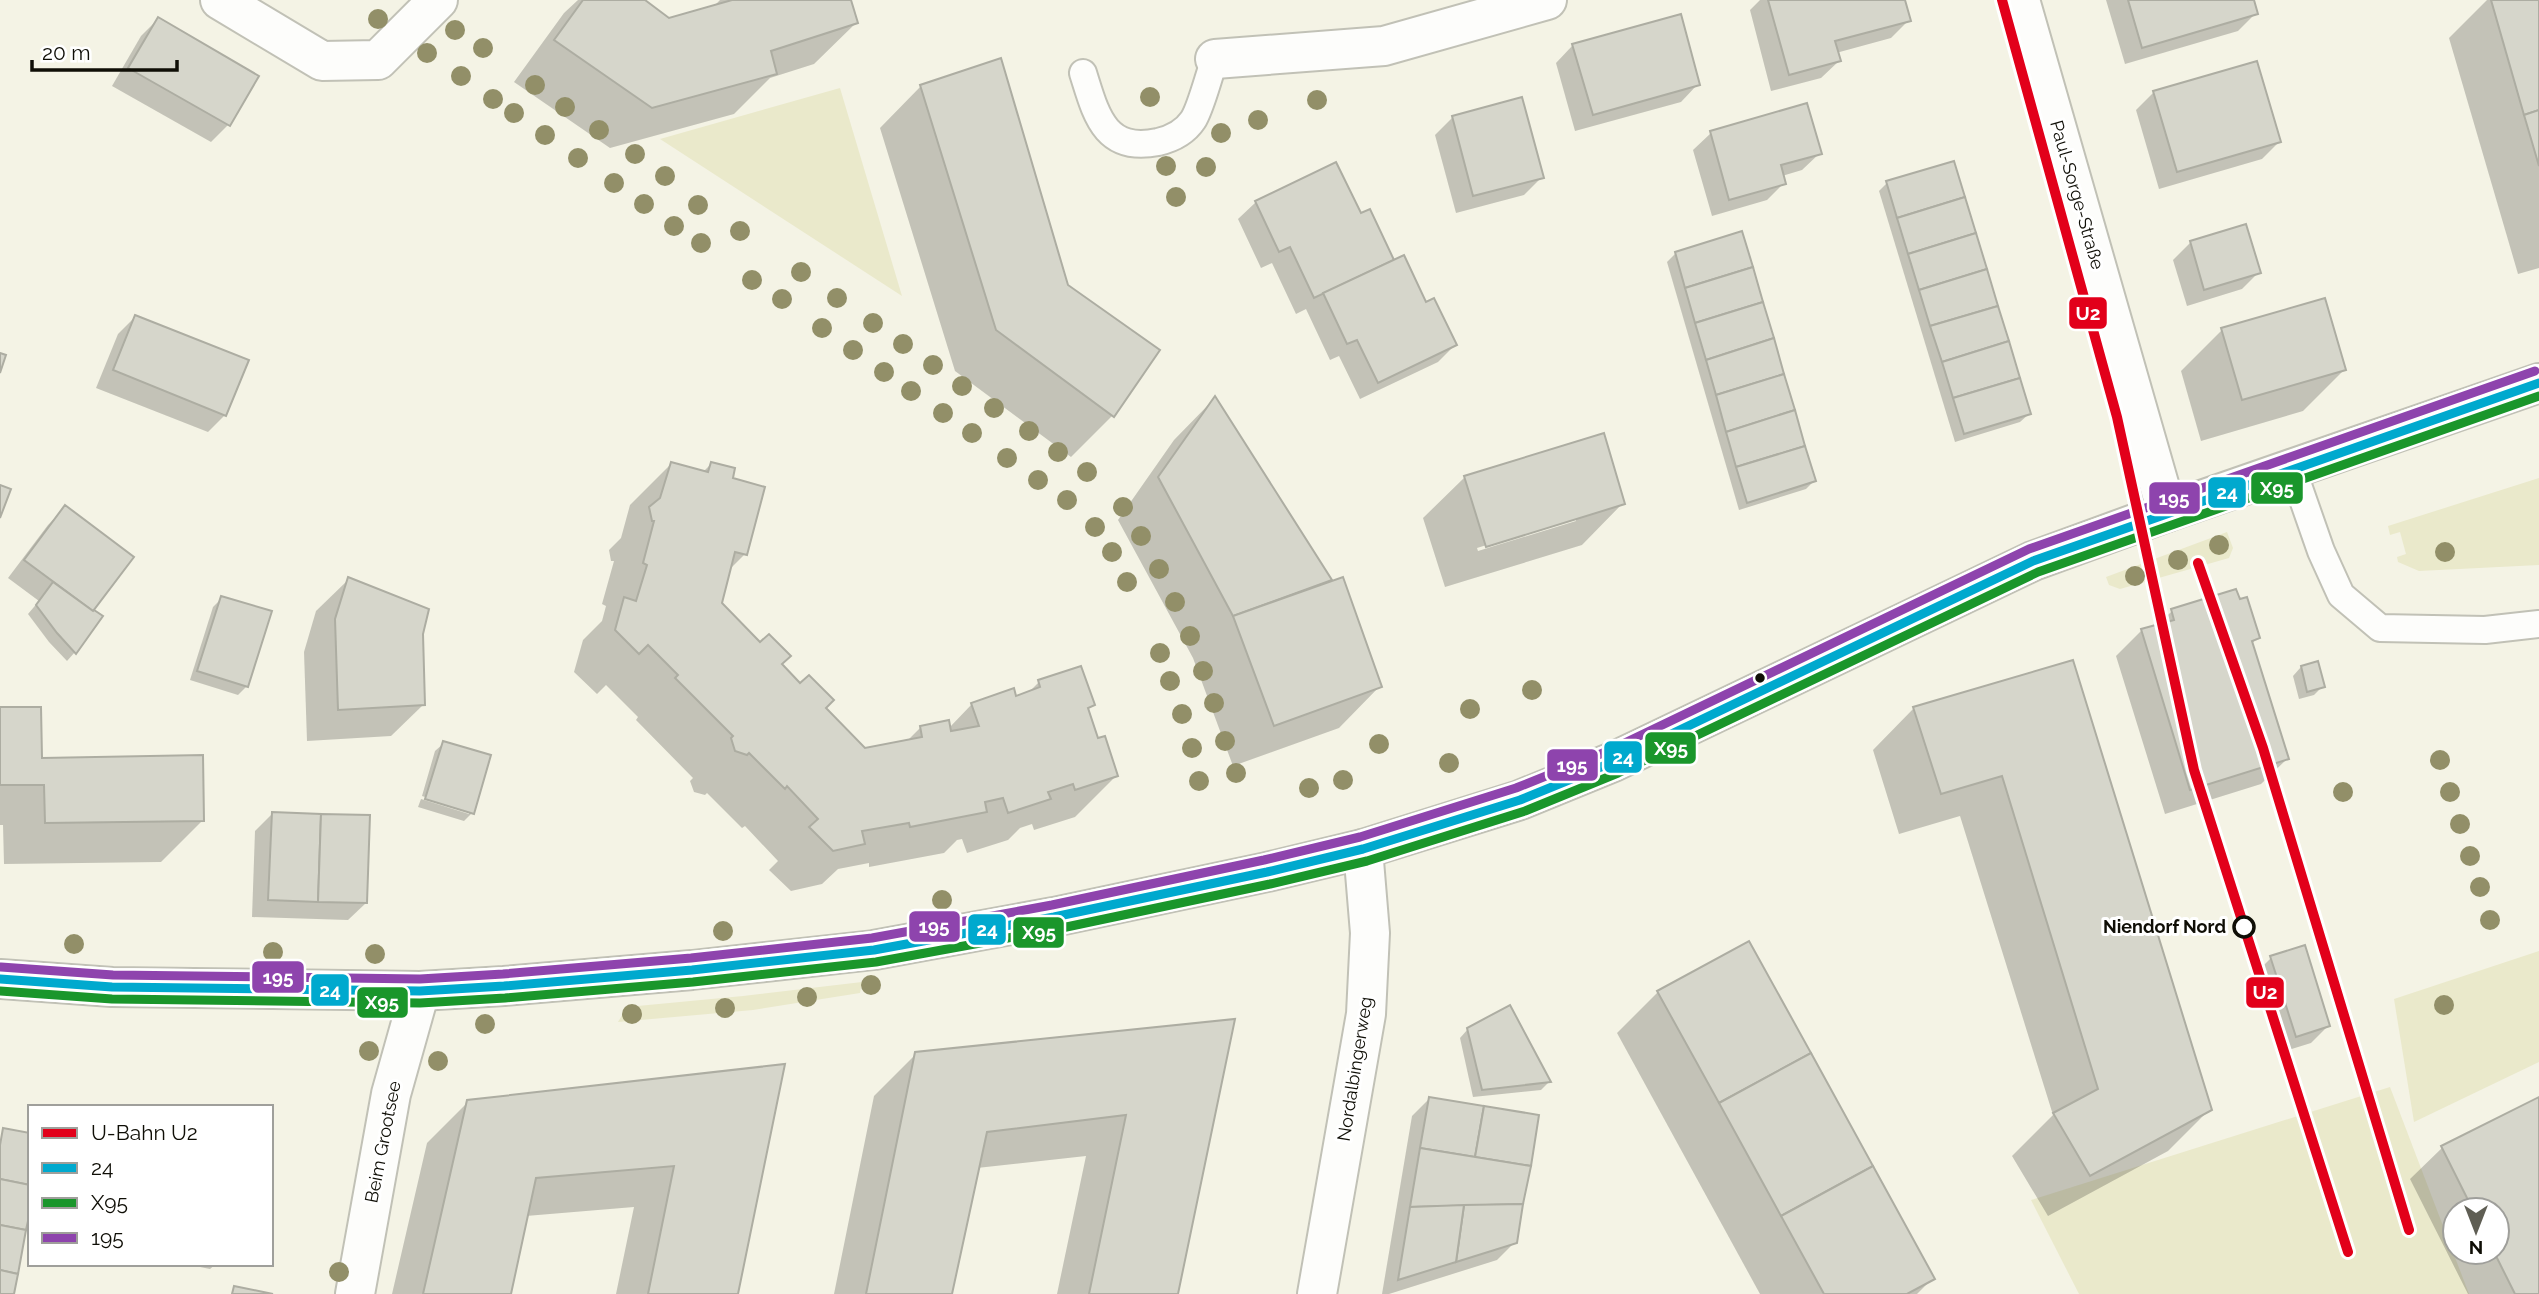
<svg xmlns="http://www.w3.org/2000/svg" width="2539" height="1294" viewBox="0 0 2539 1294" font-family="Raleway,sans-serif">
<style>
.green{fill:#eae9cb}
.shadow{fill:#0003;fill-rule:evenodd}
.building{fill:#d6d6cb;stroke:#adada2;stroke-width:2}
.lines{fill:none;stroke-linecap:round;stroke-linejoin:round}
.lane-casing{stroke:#c1c1b6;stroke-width:30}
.street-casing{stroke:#c1c1b6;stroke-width:42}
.secondary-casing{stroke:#c1c1b6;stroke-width:42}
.lane{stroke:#fdfdfb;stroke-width:26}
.street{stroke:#fdfdfb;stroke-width:38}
.secondary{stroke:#fdfdfb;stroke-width:38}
.bus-1-casing{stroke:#fff;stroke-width:14}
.bus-2-casing{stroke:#fff;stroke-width:14}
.bus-3-casing{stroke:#fff;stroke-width:14}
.bus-1{stroke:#00a9ce;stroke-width:9}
.bus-2{stroke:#1a962b;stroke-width:9}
.bus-3{stroke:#8e44ad;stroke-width:9}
.metro-1-casing{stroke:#fff;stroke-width:16}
.metro-1{stroke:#e2001a;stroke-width:10}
.tree{fill:#928f68}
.bus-dot{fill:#0f0e06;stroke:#fff;stroke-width:2.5}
.stop-dot{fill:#fff;stroke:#0f0e06;stroke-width:3.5}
.labels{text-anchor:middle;stroke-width:6;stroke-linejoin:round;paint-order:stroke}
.street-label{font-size:18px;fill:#0f0e06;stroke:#fff}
.stop-label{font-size:18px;font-weight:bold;fill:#0f0e06;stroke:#fff;text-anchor:end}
.line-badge{stroke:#fff;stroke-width:2.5}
.badge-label{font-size:19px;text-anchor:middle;font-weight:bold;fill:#fff}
</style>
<rect width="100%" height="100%" fill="#f4f3e5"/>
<g class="green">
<path d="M840,88l62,208 -242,-157z"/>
<path d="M2539,478v87l-120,6 -21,-9 -1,-5 9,-3 -6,-22 -10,3 -2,-9z"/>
<path d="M2227,532l6,16 -4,10 -109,31 -11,-4 -3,-8z"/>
<path d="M2539,951v111l-125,60 -20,-123z"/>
<path d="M862,982l-2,11 -107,17 -135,12 9,-15 116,-11z"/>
<path d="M2390,1087l79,207h-390l-48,-94z"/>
</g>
<g class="shadow">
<path d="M578,0h64l27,20 44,-13 7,-7h130l6,23 -42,41 -44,14 -36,36 -124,34 -96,-66 50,-69z"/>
<path d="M1760,0h143l6,20 -18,18 -55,15 3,8 -18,17 -50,13 -21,-81z"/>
<path d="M2106,0h146l4,13 -18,18 -113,33z"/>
<path d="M2487,0h52v268l-21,6 -69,-236z"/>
<path d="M158,19l70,106 -17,17 -99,-56 29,-50z"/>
<path d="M1573,45l125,39 -17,18 -106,29 -19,-68z"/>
<path d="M2256,63l23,79 -17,17 -103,30 -23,-79 17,-17z"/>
<path d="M921,86l146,201 91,64 -46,65 -41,41 -116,-86 -75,-243z"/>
<path d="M1453,117l89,60 -18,18 -68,18 -21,-78z"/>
<path d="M1711,133l109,20 -18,17 -20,6 2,7 -17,17 -55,16 -19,-66z"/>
<path d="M1887,183l142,231 -9,8 -65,20 -76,-251z"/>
<path d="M1256,202l104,14 95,129 -17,17 -78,37 -21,-43 -9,4 -24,-51 -10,5 -24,-51 -11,5 -23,-49z"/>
<path d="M2190,243l69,29 -17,17 -55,17 -14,-46z"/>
<path d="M1676,253l138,228 -8,8 -67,21 -72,-248z"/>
<path d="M135,317l90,98 -17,17 -112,-44 22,-54z"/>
<path d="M2222,330l122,40 -41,41 -102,30 -20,-70z"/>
<path d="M1214,399l118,183 48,104 -41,42 -106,38 -40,-108 -75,-138 56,-80z"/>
<path d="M671,464l32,8 8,-8 20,15 14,75 -17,17 -8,32 145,147 41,-8 15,-15 28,1 23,-24 55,-10 12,-12 54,23 -6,5 10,31 19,35 -41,41 -41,13 -2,-6 -12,4 -12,12 -41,13 -5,-14 -5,1 -13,13 -75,14v-4l-31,6 -16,15 -31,7 -22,-21 9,-9 -33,-35 -3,2 -35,-35 -2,2 -11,-3 -4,-11 3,-3 -57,-58 2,-3 -32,-32 -9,9 -23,-22 9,-32 19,-19 4,-15 -4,-2 12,-43h-3l-2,-11 12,-12 9,-33z"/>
<path d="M1465,477l158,26 -41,42 -137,42 -22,-69zM1576,517v4l-98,30 -1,-3z"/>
<path d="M65,508l67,50 -40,52 -17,42 -8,9 -18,-19 -21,-28 11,-13 -31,-23 40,-53z"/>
<path d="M348,580l73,54 2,71 -32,31 -84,5 -3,-89 12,-41z"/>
<path d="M222,598l47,15 -23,74 -8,8 -48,-15 23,-73z"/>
<path d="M2172,611l86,27 -7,6 36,115 -26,25 -96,30 -49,-158 25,-25 15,-4z"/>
<path d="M2072,662l138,447 -42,42 -120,65 -36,-60 41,-41 -93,-299 -61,18 -26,-84 41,-42z"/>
<path d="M2301,667l22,19 -9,9 -15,4 -6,-23z"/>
<path d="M0,709l41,51 162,60 -42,42 -157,2 -1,-39h-3z"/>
<path d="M444,743l28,70 -8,8 -46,-14 3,-8 48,15v-3l-47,-15 13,-45z"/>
<path d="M272,814l94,89 -18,17 -96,-3 3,-86z"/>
<path d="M2271,958l57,68 -17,17 -32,10 -25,-78z"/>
<path d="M1658,992l275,286 -16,16h-157l-143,-261z"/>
<path d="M1233,1021l-56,273h-120l29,-138 -109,12 -27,126h-116l40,-198 42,-42z"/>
<path d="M1468,1029l81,53 -8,8 -68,7 -13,-59z"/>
<path d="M783,1066l-47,228h-120l18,-87 -108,9 -17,78h-117l35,-151 41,-41z"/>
<path d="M1429,1099l86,143 -18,18 -108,34h-7l30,-178z"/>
<path d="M2539,1099v195h-71l-58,-115 32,-31zM2455,1210h42v42h-42z"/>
<path d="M185,1264h31l-6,5z"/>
</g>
<g class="building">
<path d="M583,0h62l24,18 63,-18h119l7,23 -87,28 6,23 -125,34 -98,-68z"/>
<path d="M1768,0h137l6,21 -76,20 6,20 -52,14z"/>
<path d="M2128,0h126l4,14 -116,34z"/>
<path d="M2491,0h48v110l-15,5z"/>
<path d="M1681,14l19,71 -107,30 -21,-71z"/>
<path d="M158,17l101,59 -29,50 -102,-58z"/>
<path d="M1001,58l67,227 92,65 -46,67 -118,-87 -76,-245z"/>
<path d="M2257,61l24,81 -104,30 -24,-81z"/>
<path d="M1522,97l22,81 -71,18 -21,-80z"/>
<path d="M1807,103l15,51 -41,11 5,19 -57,16 -19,-69z"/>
<path d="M2539,110v56l-15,-51z"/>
<path d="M1954,161l11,36 -68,21 -11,-37z"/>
<path d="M1336,162l25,51 9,-4 24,51 -80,38 -24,-51 -11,5 -24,-51z"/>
<path d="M1965,197l11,36 -68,21 -11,-36z"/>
<path d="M2246,224l15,49 -57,17 -14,-49z"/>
<path d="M1742,231l11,36 -68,21 -10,-36z"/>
<path d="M1976,233l11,36 -68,21 -11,-36z"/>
<path d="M1404,255l22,47 8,-4 23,47 -79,38 -21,-43 -10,4 -24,-51z"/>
<path d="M1753,267l10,35 -68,21 -10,-35z"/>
<path d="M1987,269l11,37 -68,20 -11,-36z"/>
<path d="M2325,298l21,72 -104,30 -21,-72z"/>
<path d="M1763,302l11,36 -68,22 -11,-37z"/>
<path d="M1998,306l11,35 -67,21 -12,-36z"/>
<path d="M135,315l114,45 -23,56 -113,-46z"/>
<path d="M1774,338l10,36 -68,21 -10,-35z"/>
<path d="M2009,341l11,37 -67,20 -11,-36z"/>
<path d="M0,353l6,2 -6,18z"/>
<path d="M1784,374l11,36 -69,22 -10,-37z"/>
<path d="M2020,378l11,36 -67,20 -11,-36z"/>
<path d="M1215,396l117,184 -99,36 -75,-139z"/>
<path d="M1795,410l10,36 -69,21 -10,-35z"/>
<path d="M1604,433l21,71 -139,43 -22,-71z"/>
<path d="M1805,446l11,35 -69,22 -11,-36z"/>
<path d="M671,462l37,10 3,-10 24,6 -2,10 32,9 -18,68 -12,-3 -13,51 38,39 9,-8 22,22 -9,8 18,19 9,-8 25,25 -8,8 39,40 57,-11 -2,-11 29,-6 2,11 28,-5 -8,-23 43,-15 2,8 24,-9 -2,-7 43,-14 14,39 -7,3 10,30 7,-2 13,40 -43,14 -2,-6 -25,8 3,7 -43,14 -5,-15 -18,4 2,10 -77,15 -1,-4 -47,8 3,13 -32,7 -24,-24 9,-8 -31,-33 -2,3 -36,-36 -2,2 -12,-4 -4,-13 2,-2 -58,-58 3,-3 -30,-30 -9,9 -24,-24 9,-33 12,4 11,-36 -4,-2 11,-42h-2l-3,-14 11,-9z"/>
<path d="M0,485l11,4 -11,29z"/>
<path d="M65,505l69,52 -41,54 -69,-51z"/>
<path d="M348,577l81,32 -6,25 2,71 -87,5 -3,-91z"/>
<path d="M1343,577l39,110 -108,39 -41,-110z"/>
<path d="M53,582l40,29 1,-1 9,6 -27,38 -19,-21 -21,-28z"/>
<path d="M2236,589l4,10 7,-2 13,41 -8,3 37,118 -99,31 -49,-161 33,-9 -3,-11z"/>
<path d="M221,596l51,15 -24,76 -51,-16z"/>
<path d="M2073,660l139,450 -122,66 -37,-63 45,-24 -96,-313 -61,18 -28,-87z"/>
<path d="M2318,661l7,26 -18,5 -6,-26z"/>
<path d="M0,707h41l1,51 161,-3 1,66 -159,2 -1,-38h-44z"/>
<path d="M443,741l48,14 -17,59 -49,-15z"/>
<path d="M272,812l49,2 -3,88 -50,-2z"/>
<path d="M321,814l49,1 -3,88 -49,-1z"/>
<path d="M1749,941l62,112 -92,50 -62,-112z"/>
<path d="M2305,945l25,81 -34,11 -26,-81z"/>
<path d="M1510,1005l41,77 -69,8 -15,-62z"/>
<path d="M1235,1019l-57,275h-89l37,-179 -139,17 -35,162h-86l49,-242z"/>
<path d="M1811,1053l62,113 -92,50 -62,-113z"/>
<path d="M785,1064l-47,230h-90l26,-128 -138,12 -25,116h-88l44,-194z"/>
<path d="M1429,1097l55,9 -9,51 -55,-9z"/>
<path d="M2539,1097v197h-24l-21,-42h3v-42h-24l-32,-64z"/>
<path d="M1484,1106l55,9 -8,51 -56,-9z"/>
<path d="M3,1128l27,5v52l-30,-6v-34z"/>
<path d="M1420,1148l111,18 -8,38 -113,3z"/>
<path d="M1873,1166l62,113 -28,15h-83l-43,-78z"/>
<path d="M0,1179l30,6v27l-4,18 -26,-5z"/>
<path d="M1523,1204l-6,39 -61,19 8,-57z"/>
<path d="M1464,1205l-8,57 -58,18 12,-73z"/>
<path d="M0,1225l26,5 -8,44 -18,-4z"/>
<path d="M0,1270l18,4 -4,20h-14z"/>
<path d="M234,1286l39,8h-41z"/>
</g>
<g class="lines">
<defs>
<g id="lane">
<path d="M1083,73c13,41 21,80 75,69 13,-3 27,-10 35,-22 8,-12 16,-46 22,-61"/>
<path d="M2292,468l29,83 20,44 39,33 105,2 54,-6"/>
</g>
<g id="street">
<path d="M220,0l102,61 56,-1 60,-60"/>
<path d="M1215,59l169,-13 163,-46"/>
<path d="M355,1294l36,-200 29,-103"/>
<path d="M1317,1294l49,-280 4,-81 -7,-84"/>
</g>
<g id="secondary">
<path d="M2020,0l147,512"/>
<path d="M0,979l112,8 308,4 84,-5 188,-16 182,-20 180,-33 213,-45 96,-23 157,-49 93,-38 420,-201 134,-49 372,-129"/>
</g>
</defs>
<use href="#lane" class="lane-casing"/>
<use href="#street" class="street-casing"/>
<use href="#secondary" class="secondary-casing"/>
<use href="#lane" class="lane"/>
<use href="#street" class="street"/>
<use href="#secondary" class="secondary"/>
<defs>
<path id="bus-1" d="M0,979l112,8 308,4 84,-5 188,-16 182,-20 180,-33 213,-45 96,-23 157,-49 93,-38 420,-201 506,-178"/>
<path id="bus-2" d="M0,991l112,8 308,4 85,-5 188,-16 183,-20 181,-33 213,-45 97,-23 158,-50 93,-38 420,-201 501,-176"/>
<path id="bus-3" d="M1,967l112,8 307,4 83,-5 188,-16 181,-20 180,-33 212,-45 96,-23 156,-49 92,-37 421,-202 506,-178"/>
</defs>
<use href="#bus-1" class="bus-1-casing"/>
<use href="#bus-2" class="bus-2-casing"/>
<use href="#bus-3" class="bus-3-casing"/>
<use href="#bus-1" class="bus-1"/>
<use href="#bus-2" class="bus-2"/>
<use href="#bus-3" class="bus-3"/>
<defs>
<g id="metro-1">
<path d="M2002,0l115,417 77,353 154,482"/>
<path d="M2198,563l65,185 146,482"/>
</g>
</defs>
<use href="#metro-1" class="metro-1-casing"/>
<use href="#metro-1" class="metro-1"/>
</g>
<g class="tree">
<circle cx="378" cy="19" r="10"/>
<circle cx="455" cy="30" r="10"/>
<circle cx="483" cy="48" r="10"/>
<circle cx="427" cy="53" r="10"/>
<circle cx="461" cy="76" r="10"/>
<circle cx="535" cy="85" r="10"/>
<circle cx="1150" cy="97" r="10"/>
<circle cx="493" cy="99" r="10"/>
<circle cx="1317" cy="100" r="10"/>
<circle cx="565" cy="107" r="10"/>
<circle cx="514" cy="113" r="10"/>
<circle cx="1258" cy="120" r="10"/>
<circle cx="599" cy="130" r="10"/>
<circle cx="1221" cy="133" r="10"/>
<circle cx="545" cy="135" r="10"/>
<circle cx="635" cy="154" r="10"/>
<circle cx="578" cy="158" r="10"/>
<circle cx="1166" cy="166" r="10"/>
<circle cx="1206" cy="167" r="10"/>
<circle cx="665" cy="176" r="10"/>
<circle cx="614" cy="183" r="10"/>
<circle cx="1176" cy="197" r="10"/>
<circle cx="644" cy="204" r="10"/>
<circle cx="698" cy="205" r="10"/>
<circle cx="674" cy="226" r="10"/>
<circle cx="740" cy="231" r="10"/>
<circle cx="701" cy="243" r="10"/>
<circle cx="801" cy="272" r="10"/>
<circle cx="752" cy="280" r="10"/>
<circle cx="837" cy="298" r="10"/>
<circle cx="782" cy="299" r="10"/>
<circle cx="873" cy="323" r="10"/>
<circle cx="822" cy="328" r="10"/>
<circle cx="903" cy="344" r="10"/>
<circle cx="853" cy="350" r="10"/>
<circle cx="933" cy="365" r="10"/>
<circle cx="884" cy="372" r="10"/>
<circle cx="962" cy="386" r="10"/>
<circle cx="911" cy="391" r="10"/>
<circle cx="994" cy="408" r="10"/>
<circle cx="943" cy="413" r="10"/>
<circle cx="1029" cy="431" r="10"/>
<circle cx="972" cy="433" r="10"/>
<circle cx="1058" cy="452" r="10"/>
<circle cx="1007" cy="458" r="10"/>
<circle cx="1087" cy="472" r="10"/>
<circle cx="1038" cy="480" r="10"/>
<circle cx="1067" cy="500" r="10"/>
<circle cx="1123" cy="507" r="10"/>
<circle cx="1095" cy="527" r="10"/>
<circle cx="1141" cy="536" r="10"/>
<circle cx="2219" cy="545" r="10"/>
<circle cx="1112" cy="552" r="10"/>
<circle cx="2445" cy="552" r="10"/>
<circle cx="2178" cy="560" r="10"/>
<circle cx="1159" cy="569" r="10"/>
<circle cx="2135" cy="576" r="10"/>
<circle cx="1127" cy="582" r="10"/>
<circle cx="1175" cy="602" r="10"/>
<circle cx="1190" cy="636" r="10"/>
<circle cx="1160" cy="653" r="10"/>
<circle cx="1203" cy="671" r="10"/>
<circle cx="1170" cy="681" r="10"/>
<circle cx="1532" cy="690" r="10"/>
<circle cx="1214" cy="703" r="10"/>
<circle cx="1470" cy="709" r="10"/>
<circle cx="1182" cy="714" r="10"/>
<circle cx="1225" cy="741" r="10"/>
<circle cx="1379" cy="744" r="10"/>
<circle cx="1192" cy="748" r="10"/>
<circle cx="2440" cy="760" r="10"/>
<circle cx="1449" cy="763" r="10"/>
<circle cx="1236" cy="773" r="10"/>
<circle cx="1343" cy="780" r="10"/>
<circle cx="1199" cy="781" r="10"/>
<circle cx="1309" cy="788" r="10"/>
<circle cx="2343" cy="792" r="10"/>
<circle cx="2450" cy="792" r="10"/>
<circle cx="2460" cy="824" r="10"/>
<circle cx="2470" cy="856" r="10"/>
<circle cx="2480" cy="887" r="10"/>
<circle cx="942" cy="900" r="10"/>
<circle cx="2490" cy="920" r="10"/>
<circle cx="723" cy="931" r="10"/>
<circle cx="74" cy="944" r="10"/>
<circle cx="273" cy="952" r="10"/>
<circle cx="375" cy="954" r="10"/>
<circle cx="871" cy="985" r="10"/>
<circle cx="807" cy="997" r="10"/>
<circle cx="2444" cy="1005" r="10"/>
<circle cx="725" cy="1008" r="10"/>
<circle cx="632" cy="1014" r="10"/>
<circle cx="485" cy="1024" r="10"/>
<circle cx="369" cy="1051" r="10"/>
<circle cx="438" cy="1061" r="10"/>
<circle cx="339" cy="1272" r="10"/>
</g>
<circle class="bus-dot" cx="1760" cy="678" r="6"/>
<circle class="stop-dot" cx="2244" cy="927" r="10"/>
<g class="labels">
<g class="street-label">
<text transform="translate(2077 195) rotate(74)" y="6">Paul-Sorge-Straße</text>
<text transform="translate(1355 1069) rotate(-81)" y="6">Nordalbingerweg</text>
<text transform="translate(383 1142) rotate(-79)" y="6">Beim Grootsee</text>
</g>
<g class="stop-label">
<text x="2226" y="933">Niendorf Nord</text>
</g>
</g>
<g class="line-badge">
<rect x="2068" y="296" width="40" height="34" rx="7" fill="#e2001a"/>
<rect x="2250" y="471" width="54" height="34" rx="7" fill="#1a962b"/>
<rect x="2207" y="476" width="40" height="33" rx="7" fill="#00a9ce"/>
<rect x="2148" y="481" width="53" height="34" rx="7" fill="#8e44ad"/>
<rect x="1644" y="731" width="53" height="34" rx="7" fill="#1a962b"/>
<rect x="1603" y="740" width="40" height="34" rx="7" fill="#00a9ce"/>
<rect x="1546" y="748" width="53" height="34" rx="7" fill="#8e44ad"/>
<rect x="908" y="910" width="53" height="33" rx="7" fill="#8e44ad"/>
<rect x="967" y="913" width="40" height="33" rx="7" fill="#00a9ce"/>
<rect x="1012" y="916" width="53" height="33" rx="7" fill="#1a962b"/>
<rect x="251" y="960" width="54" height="34" rx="7" fill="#8e44ad"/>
<rect x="310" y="973" width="40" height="34" rx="7" fill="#00a9ce"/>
<rect x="2245" y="976" width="40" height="33" rx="7" fill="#e2001a"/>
<rect x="356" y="986" width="53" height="33" rx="7" fill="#1a962b"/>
</g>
<g class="badge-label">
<text x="2088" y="320">U2</text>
<text x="2277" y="495">X95</text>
<text x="2227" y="499">24</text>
<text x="2174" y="505">195</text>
<text x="1671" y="755">X95</text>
<text x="1623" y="764">24</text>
<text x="1572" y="772">195</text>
<text x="934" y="933">195</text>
<text x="987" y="936">24</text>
<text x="1039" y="939">X95</text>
<text x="278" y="984">195</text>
<text x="330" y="997">24</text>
<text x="2265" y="999">U2</text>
<text x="382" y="1009">X95</text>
</g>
<rect x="28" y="1105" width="245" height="161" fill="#ffffff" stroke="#9f9f9b" stroke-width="2"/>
<rect x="42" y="1128" width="35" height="10" fill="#e2001a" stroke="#9f9f9b" stroke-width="2"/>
<text x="91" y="1140" font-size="21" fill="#0f0e06">U-Bahn U2</text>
<rect x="42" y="1163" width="35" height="10" fill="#00a9ce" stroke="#9f9f9b" stroke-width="2"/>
<text x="91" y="1175" font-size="21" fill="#0f0e06">24</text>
<rect x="42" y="1198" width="35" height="10" fill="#1a962b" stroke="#9f9f9b" stroke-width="2"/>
<text x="91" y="1210" font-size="21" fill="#0f0e06">X95</text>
<rect x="42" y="1233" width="35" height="10" fill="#8e44ad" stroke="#9f9f9b" stroke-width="2"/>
<text x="91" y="1245" font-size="21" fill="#0f0e06">195</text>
<g transform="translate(2476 1231) rotate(180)"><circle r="33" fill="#ffffff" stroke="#9f9f9b" stroke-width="2"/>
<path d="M0-5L12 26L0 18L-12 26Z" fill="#5f5e54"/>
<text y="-10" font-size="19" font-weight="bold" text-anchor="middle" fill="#0f0e06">N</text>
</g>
<path d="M32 60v10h145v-10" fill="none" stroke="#0f0e06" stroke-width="3.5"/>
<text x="42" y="60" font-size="21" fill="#0f0e06" stroke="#ffffff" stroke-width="5" paint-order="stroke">20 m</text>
</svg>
